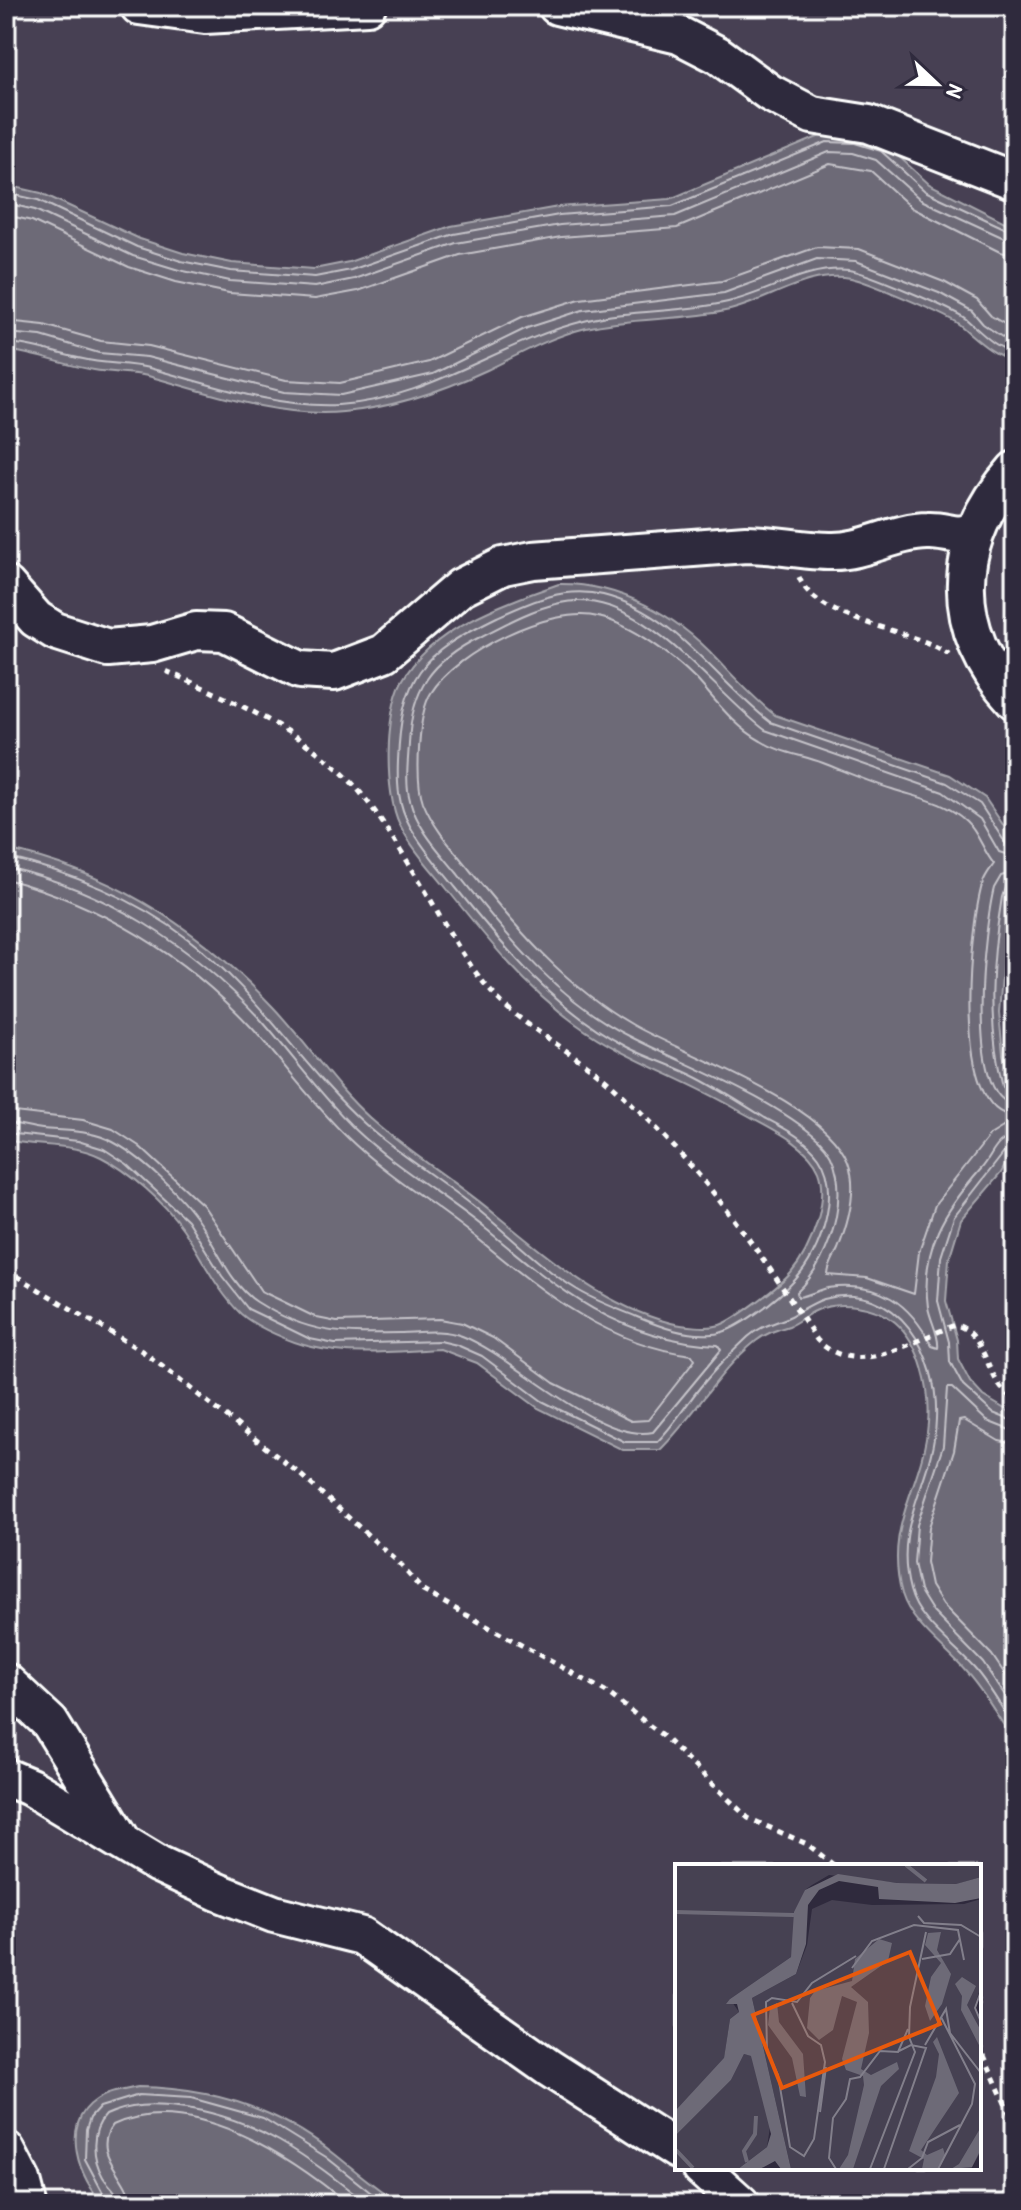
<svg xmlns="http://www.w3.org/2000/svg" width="1021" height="2210" viewBox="0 0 1021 2210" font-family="'Patrick Hand',sans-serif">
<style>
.green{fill:#464152;stroke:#a2a0a8;stroke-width:2;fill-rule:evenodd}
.water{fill:#6d6a77;stroke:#a7a6ad;stroke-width:2}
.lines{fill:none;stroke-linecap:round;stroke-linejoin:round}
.shore{stroke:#c5c3c9;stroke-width:2}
.minor-casing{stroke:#fff;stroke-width:42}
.path{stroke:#fff;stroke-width:5;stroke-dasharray:6 6;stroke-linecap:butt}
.minor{stroke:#2f2a3d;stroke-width:36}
.inset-river{fill:none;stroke:#6d6a77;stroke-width:4}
.inset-road{fill:none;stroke:#827f8b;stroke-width:2}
.view{fill:#e8590c;fill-opacity:0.15;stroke:#e8590c;stroke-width:4}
.inset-edge{fill:none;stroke:#fff;stroke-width:4}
</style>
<rect width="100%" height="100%" fill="#2f2a3d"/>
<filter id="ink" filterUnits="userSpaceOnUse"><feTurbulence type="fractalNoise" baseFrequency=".0125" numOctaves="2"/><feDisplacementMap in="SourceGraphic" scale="16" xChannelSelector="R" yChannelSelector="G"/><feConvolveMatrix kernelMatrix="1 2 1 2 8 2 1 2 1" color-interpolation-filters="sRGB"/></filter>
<g filter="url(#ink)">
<path class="green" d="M6,6h966l43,9v2189h-1009zM677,1866h302v302h-302z"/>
<g class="water">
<path d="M825,134l60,10 44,40 86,43v134c-24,-7 -36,-20 -54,-35 -10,-10 -96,-45 -110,-48 -42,-8 -81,22 -121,32 -47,11 -97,7 -144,18 -36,9 -66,26 -99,42 -45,21 -95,38 -144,42 -65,6 -133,-19 -195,-36 -17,-4 -36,-3 -54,-6 -30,-5 -57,-16 -88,-20v-165l35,8 99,46 43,14 49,10 82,6 35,-7 102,-36 107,-19 112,-8z"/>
<path d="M559,584c60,-1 117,31 158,75 19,20 36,39 58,56l175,60 35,23 25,37 5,37 -8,42 -8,99 4,41 12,46v47l-14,26 -40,47 -12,39 -3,42 11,39 1,19 12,23 13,14 32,19v328c-15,-23 -30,-50 -48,-70 -21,-25 -55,-47 -65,-79 -19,-68 21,-108 26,-171 3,-32 -7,-79 -33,-101 -19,-17 -57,-22 -80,-11 -9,4 -17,11 -26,15 -12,4 -23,7 -33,15 -39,31 -61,75 -96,109h-37l-85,-42 -61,-45 -37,-14c-42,2 -87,8 -128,-2 -20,-4 -56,-20 -71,-33 -25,-24 -39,-57 -58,-85 -18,-26 -54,-58 -82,-72 -28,-14 -65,-10 -95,-17v-291c105,23 194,80 267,158 34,36 61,79 98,112 39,35 85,62 125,96 53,43 106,90 175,108 12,3 37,6 49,2 15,-5 61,-40 71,-52 19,-22 39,-73 28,-102 -12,-30 -60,-48 -86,-64 -52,-30 -109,-48 -157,-83 -51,-37 -90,-86 -129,-135 -16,-20 -35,-40 -47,-64 -16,-32 -15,-112 2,-144 30,-54 103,-78 157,-97z"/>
<path d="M138,2087c72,1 137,20 194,65 23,18 44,37 69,52h-297c-25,-24 -45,-80 -8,-104 12,-8 28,-10 42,-13z"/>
</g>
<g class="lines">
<g class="shore">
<path d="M6,193l32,7 99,47 44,14 50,10 84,6 36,-7 103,-36 105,-19 113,-9 155,-64 28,1 26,8 44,40 90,42"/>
<path d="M6,203l29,7 98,46 46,14 51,11 85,6 39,-8 102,-36 104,-18 115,-9 154,-64 24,1 23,7 45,40 94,43"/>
<path d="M6,215l26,6 97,46 47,15 53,11 86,6 43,-8 102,-36 101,-18 116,-9 153,-64 41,7 41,37 88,44 15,3"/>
<path d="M6,321l38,4 57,16 48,5 137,34 54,3 89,-21 93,-45 58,-18 142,-18 95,-34 42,2 85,33 33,18 14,16 24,14"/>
<path d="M6,333l35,3 58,17 48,4 137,35 57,3 92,-21 94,-46 56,-18 141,-17 93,-34 39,2 83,32 33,18 11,13 22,15 10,4"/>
<path d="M6,343c27,1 50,11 77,16 21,5 44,4 66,9 61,16 125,40 189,37 91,-5 161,-63 246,-84 46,-12 97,-8 144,-19 43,-10 76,-36 121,-32 14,1 106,40 117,49 17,15 27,27 49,34"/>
<path d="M6,857c64,15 130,42 182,82 70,53 114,128 177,185 33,30 72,53 107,81 35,27 66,61 104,84 19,12 40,19 61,28 24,10 48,19 75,17 22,0 68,-37 83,-54 26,-27 47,-90 24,-123 -13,-18 -35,-29 -54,-39 -22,-14 -44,-28 -67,-40 -23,-12 -48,-19 -71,-31 -71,-37 -122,-98 -171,-159 -16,-20 -34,-40 -46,-62 -12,-21 -13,-42 -12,-65 3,-85 23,-107 99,-144 35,-16 67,-31 106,-22 73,18 112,85 167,127l177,61 33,21 26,40 9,3"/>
<path d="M1015,857l-16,-5 -19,-33 -37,-27 -178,-62c-54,-40 -125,-145 -205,-127 -28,6 -55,21 -80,34 -49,24 -69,53 -71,107 -1,18 -4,39 1,56 7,28 29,51 47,73 50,63 102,129 176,165 57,29 138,59 186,102 39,36 13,121 -22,152l1,5c10,-1 20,-7 30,-9 52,-7 82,15 104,58l6,2c2,-12 -8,-28 -10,-41 -8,-59 17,-97 53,-138 12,-13 14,-31 34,-32"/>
<path d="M6,867c100,23 186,78 255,153 32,36 60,76 95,110 39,37 88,65 130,99 73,61 132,111 232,116l3,5 -68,82c-54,12 -140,-77 -191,-96 -19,-7 -40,-4 -60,-3 -58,1 -93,2 -145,-31 -23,-14 -39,-50 -53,-73 -18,-30 -64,-75 -97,-90 -21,-9 -43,-8 -65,-10 -12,-1 -24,-6 -36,-6"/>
<path d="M1015,872l-14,4 -7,12c-9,35 -31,213 21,216"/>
<path d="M6,879c97,26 178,76 246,149 32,36 61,76 96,110 40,39 91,68 134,104 63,52 127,103 210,113l3,5 -47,60 -17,1 -77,-38 -61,-45 -31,-15 -22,-4 -103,3 -20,-4 -35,-17 -21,-10 -58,-86 -64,-59 -26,-17 -30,-9 -77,-9"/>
<path d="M1015,882l-9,3 -4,12c-11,64 -15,127 1,190l12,7"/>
<path d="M1015,1116c-65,-2 -45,-188 -33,-231 2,-8 7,-14 12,-21 -11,-13 -15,-31 -28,-43 -22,-20 -47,-23 -74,-32 -23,-7 -46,-17 -69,-26 -21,-8 -43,-10 -62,-22 -26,-14 -44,-39 -64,-61 -25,-25 -64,-55 -99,-63 -47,-12 -142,35 -167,76 -13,20 -16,87 -8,109 10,25 29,46 46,67 48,60 96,117 164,156 54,31 192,77 215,137 10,27 0,62 -10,87 -4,9 -10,17 -10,26l39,3 47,16 5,-42 16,-47 55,-70 13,-8 12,-2"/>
<path d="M6,1133l72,8 26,8 23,15 60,56 35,56 26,33 25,12 37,18 25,5 105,-3 17,4 25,11 60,45 83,41h32c18,-18 29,-38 45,-57 14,-17 30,-33 46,-48 13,-12 29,-14 43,-21 11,-6 21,-13 33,-17 75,-20 115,57 112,120 -2,63 -44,103 -26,171 8,32 43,54 64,78 16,18 28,41 41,60"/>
<path d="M1015,1147l-9,3 -52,67 -13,40 -3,44 11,41 1,20 13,24 30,27 22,9"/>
<path d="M1015,1432l-28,-11 -35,-33h-5l-4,58 -26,79 -3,38 6,28 13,21 50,51 32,47"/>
<path d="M1015,1444l-16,-3 -35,-21 -5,1 -5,30 -25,76 -3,35 5,24 12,19 49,50 23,34"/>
<path d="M109,2204l-24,-45 1,-29 4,-12 10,-11 39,-12 52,3 72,20 63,39 59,47"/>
<path d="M119,2204c-1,-14 -10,-17 -16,-27 -11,-19 -13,-46 3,-62 24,-11 46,-11 72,-8 78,9 130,50 189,97"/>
<path d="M131,2204c-1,-27 -42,-50 -18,-79 79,-35 177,31 235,79"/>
</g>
<defs>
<g id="minor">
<path d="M139,6l66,9 162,-9"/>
<path d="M557,6l122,29 39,20 52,38 42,22 57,9 146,57"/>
<path d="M1015,470c-64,72 -67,159 0,231"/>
<path d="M6,585l30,34 19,12 53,17 44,-4 44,-13 28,1 76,38 34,2 50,-19 77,-66 42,-21 30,-6 213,-16c29,0 57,7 85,7 33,1 64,-20 97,-20 19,-1 29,9 47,-1"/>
<path d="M6,1682l44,41 71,116"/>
<path d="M6,1777l24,10 128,77 60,28 56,22 88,22 187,132 128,82"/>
<path d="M6,2150l16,31 6,23"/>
<path d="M701,2168l40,36"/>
</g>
</defs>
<use href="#minor" class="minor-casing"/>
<g class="path">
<path d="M799,577c18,46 108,49 150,77"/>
<path d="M166,671c59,26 125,55 173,99 28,25 52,65 72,97 28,44 50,93 86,131 32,33 81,56 116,88 84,76 143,159 204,254 41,40 93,1 138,-15 33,7 30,59 60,75"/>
<path d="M6,1270l139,83 156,122 97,87 25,29 182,100 57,44 86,83 59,26 28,22"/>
<path d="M979,2044l36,82"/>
</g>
<use href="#minor" class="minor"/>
</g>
</g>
<g transform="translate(675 1864)">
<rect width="306" height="306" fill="#2f2a3d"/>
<path d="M0,1h306v12l-24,7 -60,-1 -68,-8 -17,10 -7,5 -14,67 -61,42 9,13 -9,7 -6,40 -49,52zM306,35v87l-7,22 7,16v127l-10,18h-180l-39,-171 44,-24 11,-29 5,-36 20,-9 40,5 92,-1zM69,190l8,2 18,71 -3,20 -29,22h-63v-33l56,-56z" fill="#464152"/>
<path d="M163,10l59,9 59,1 25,-7v21l-26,5 -76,-4 -1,-12 -39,-6 -20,9 -11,15 -2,39 -10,30 -44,24 39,171h-10l-6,-8 -15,8h-22l29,-22 4,-13 -20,-78 -7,-2 -13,26 -56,56v-25l49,-53 6,-39 9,-7 -2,-8h-11l4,-5 61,-42 3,-45 11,-22zM266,68l-4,18 14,24 -9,30 -12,17 -5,-15 6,-29 10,-14 -16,-18 3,-12zM204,75l13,4 -4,18 -37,26 17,15 1,31 -8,36 10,6 26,-13 2,7 -18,17 -28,83h-14l9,-14 16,-70 -1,-9 -17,-6 -4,-11 15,-57 -15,-6 -9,34 -14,10 -12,-12 3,-30 5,-7 37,-10 3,-22zM287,113l14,9 -9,19 14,26v18l-20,-39 1,-14 -7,-12zM102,139l2,19 24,32 3,43 -6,-1 -8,-38 -24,-33 2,-18zM262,173l22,56 -38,57 6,5 16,-7 2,7 -8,14h-15l2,-10 -15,-8 27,-74 3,-23 -6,-12zM306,263v22l-9,18 -21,2 8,-5z" fill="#6d6a77"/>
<path class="inset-river" d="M231,1l20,16M0,48l119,3M1,286l17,18M72,298l-3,-11 11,-17 1,-18"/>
<path class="inset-road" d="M243,52l6,7 37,2 20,12M247,95l28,-5 10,-15M177,104l20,-27 42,-16 44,5 6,30M306,127l-6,17 6,14M117,139l16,33 13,9 4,17 -11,77 -10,17 -14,-9 -12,-72 -11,-24 -1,-49 6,-4 25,4 15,-19 44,-27M250,181l21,-36 4,24 31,40M145,248l6,-45M161,305l-7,-11 4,-40 13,-19 4,-20 10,-2 20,-26 18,1 10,-23M195,305l45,-117 -6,-15 1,-30 16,-75M209,305l42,-121 -15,-3 -12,6M233,305l14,-11 6,-16 32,-17M263,305l34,-65 3,-20 -34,-67"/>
<path class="view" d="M235,88l30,72 -158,64 -29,-73z"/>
<rect width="306" height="306" class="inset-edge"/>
</g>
<rect width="1021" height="2210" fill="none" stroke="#2f2a3d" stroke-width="32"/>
<rect x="16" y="16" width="989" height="2178" fill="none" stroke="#fff" stroke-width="3" filter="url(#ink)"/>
<g transform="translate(937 84) rotate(112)" stroke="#2f2a3d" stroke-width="6" paint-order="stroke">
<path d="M0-6L14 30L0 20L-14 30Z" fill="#ffffff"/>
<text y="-12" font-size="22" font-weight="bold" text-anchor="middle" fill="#ffffff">N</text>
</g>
</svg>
